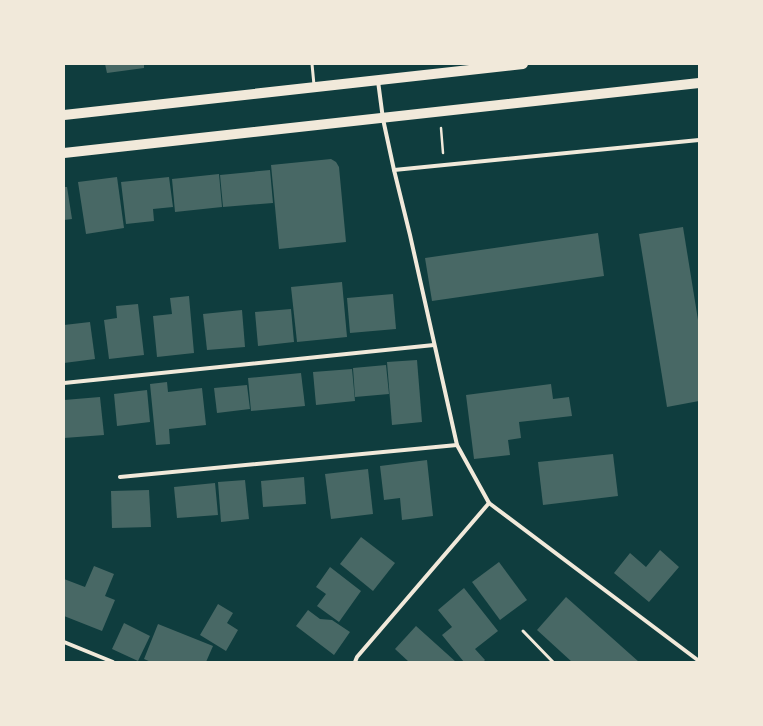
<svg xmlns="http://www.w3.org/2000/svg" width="763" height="726" viewBox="0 0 763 726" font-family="'Public Sans',sans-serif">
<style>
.building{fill:#486865}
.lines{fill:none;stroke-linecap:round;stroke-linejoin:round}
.path{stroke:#f1e9da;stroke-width:2.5}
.service{stroke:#f1e9da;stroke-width:3}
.minor{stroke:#f1e9da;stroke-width:4}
.primary{stroke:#f1e9da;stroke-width:10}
</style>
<rect width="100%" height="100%" fill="#0f3d3e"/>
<g class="building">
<path d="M105,64h39v4l-37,5z"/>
<path d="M331,159l5,3 3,5 7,75 -67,7 -8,-84z"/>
<path d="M270,170l3,33 -50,4 -3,-32z"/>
<path d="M219,174l3,33 -47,5 -3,-33z"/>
<path d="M117,177l7,51 -38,6 -8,-52z"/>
<path d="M169,177l4,30 -20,2 1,12 -28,3 -5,-42z"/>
<path d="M64,187h3l5,32 -8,1z"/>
<path d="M683,227l16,99v75l-32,6 -28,-173z"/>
<path d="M598,233l6,43 -172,25 -7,-43z"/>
<path d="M342,282l5,55 -50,5 -6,-55z"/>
<path d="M393,294l3,35 -46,4 -3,-35z"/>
<path d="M189,296l5,57 -37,4 -4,-41 19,-2 -2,-16z"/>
<path d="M138,304l6,51 -35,4 -5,-39 13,-2 -1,-12z"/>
<path d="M291,309l3,33 -36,4 -3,-34z"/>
<path d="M242,310l3,37 -38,3 -4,-36z"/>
<path d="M90,322l5,37 -31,4v-38z"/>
<path d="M417,360l5,62 -30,3 -5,-63z"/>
<path d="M386,365l3,29 -34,3 -2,-29z"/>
<path d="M352,369l3,32 -39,4 -3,-33z"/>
<path d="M301,373l4,33 -54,5 -3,-33z"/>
<path d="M167,382l1,10 34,-4 4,37 -37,4 1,15 -14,1 -6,-61z"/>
<path d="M551,384l2,15 16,-2 3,19 -53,6 2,16 -13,2 2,15 -36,4 -8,-64z"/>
<path d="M247,385l3,24 -33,4 -3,-25z"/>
<path d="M147,390l3,32 -33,4 -3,-32z"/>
<path d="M100,397l4,38 -40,3v-38z"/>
<path d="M613,454l5,42 -75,9 -5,-43z"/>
<path d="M427,460l6,56 -31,4 -2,-22 -16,2 -4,-34z"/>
<path d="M368,469l5,45 -42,5 -6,-45z"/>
<path d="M304,477l2,27 -43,3 -2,-26z"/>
<path d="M245,480l4,39 -28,3 -3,-40z"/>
<path d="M215,483l3,32 -41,3 -3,-31z"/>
<path d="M149,490l2,37 -39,1 -1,-37z"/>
<path d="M361,537l34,26 -22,28 -33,-27z"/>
<path d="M660,550l19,17 -30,35 -35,-29 16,-20 16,14z"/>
<path d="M499,562l28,38 -27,20 -28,-38z"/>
<path d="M94,566l20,8 -9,22 10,4 -13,31 -38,-15v-37l21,8z"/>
<path d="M330,567l31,24 -22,31 -22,-16 9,-12 -10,-7z"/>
<path d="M464,588l34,43 -23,18 10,11 -2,2h-19l-22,-27 10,-8 -14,-17z"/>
<path d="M566,597l73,65h-67l-35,-32z"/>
<path d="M218,604l15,9 -6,10 11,7 -12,21 -26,-16z"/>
<path d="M308,610l12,9 12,1 18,12 -16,23 -38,-29z"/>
<path d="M124,623l26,13 -12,25 -26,-12z"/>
<path d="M158,624l55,22 -7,16h-55l-7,-3z"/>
<path d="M416,626l40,36h-47l-14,-13z"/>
</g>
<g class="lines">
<path class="path" d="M441,128l2,25"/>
<g class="service">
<path d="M312,64l2,21"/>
<path d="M523,631l30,31"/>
</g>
<g class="minor">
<path d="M378,81l5,38 11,51 16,65 47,210 32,58 210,158"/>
<path d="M394,170l305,-30"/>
<path d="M64,383l370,-38"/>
<path d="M120,477l337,-32"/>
<path d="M64,642l49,20"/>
<path d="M355,662l2,-5 132,-154"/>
</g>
<g class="primary">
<path d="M64,115l459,-51"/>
<path d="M64,153l635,-70"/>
</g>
</g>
<rect width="763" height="726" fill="none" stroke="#f1e9da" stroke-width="130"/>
</svg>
